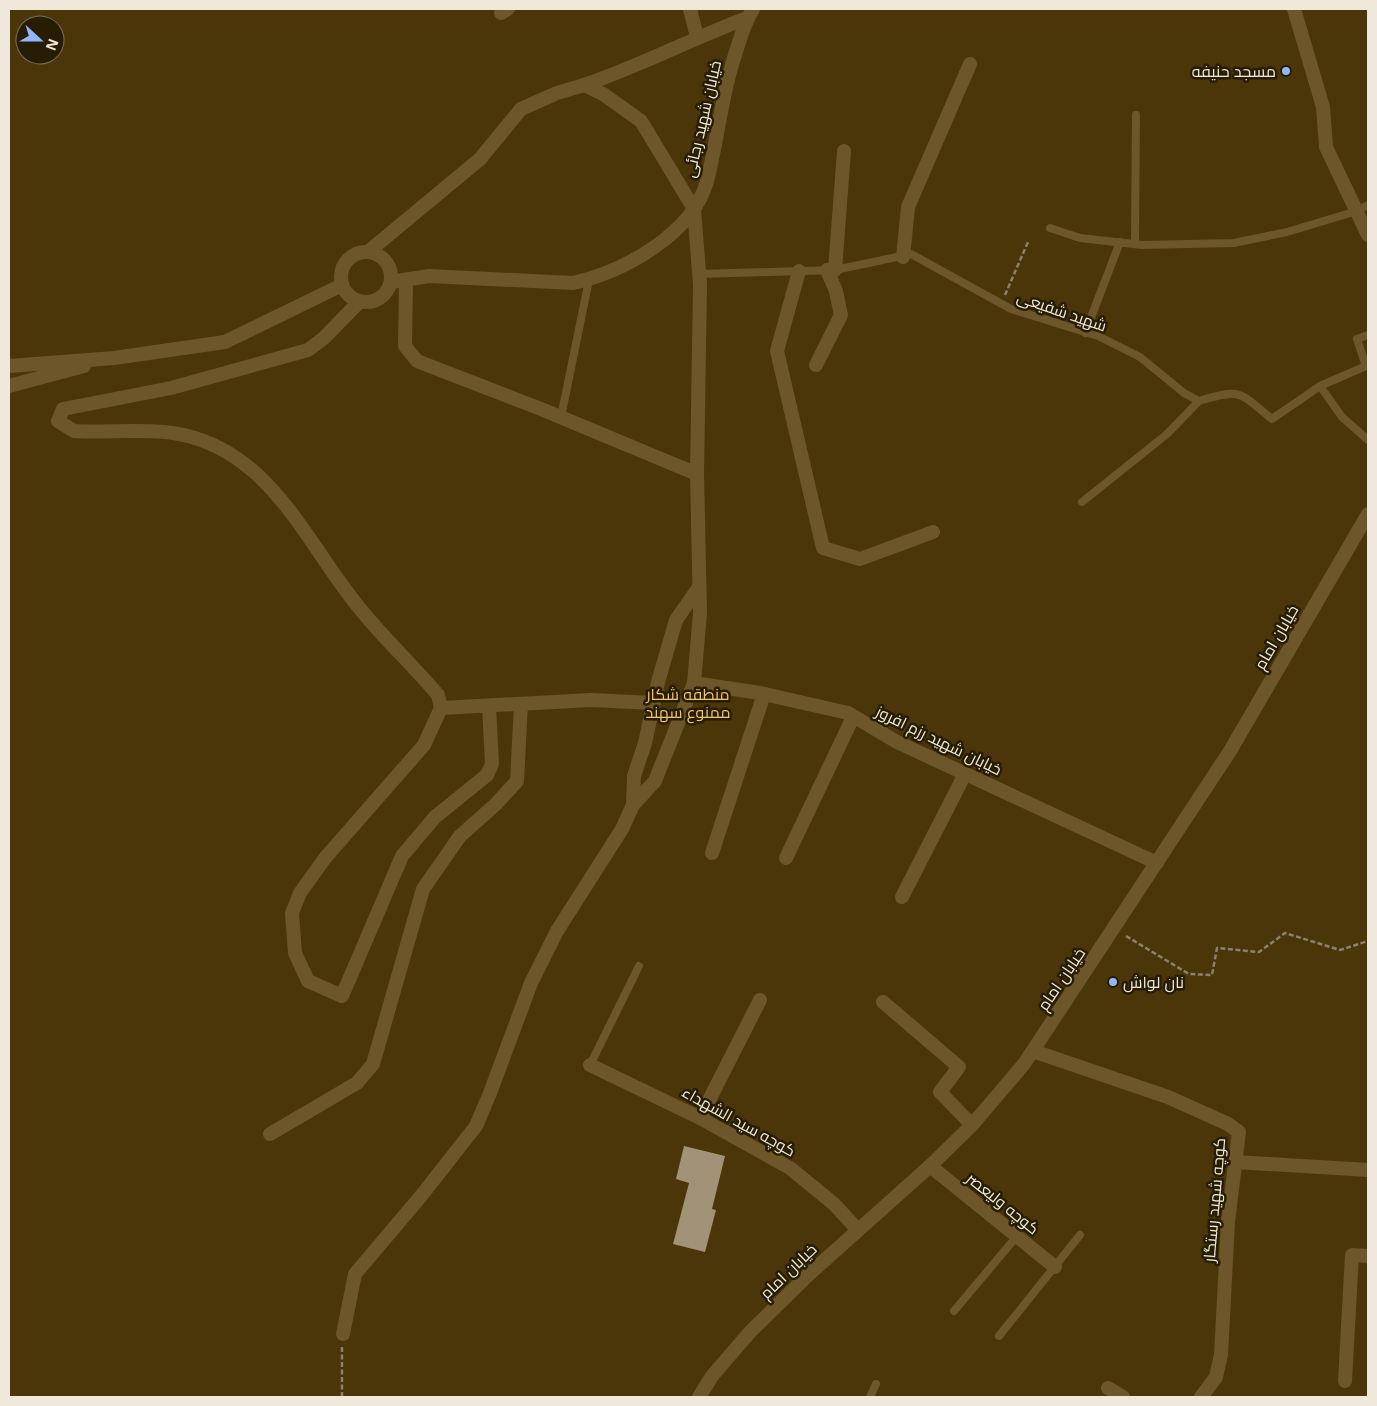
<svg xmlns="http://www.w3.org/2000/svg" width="1377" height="1406" viewBox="0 0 1377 1406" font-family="'Open Sans',Cairo,sans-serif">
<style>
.green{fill:#4a3609;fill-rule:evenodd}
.building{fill:#a29378}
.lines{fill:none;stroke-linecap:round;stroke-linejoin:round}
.path{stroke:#8b816d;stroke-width:2.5;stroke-dasharray:5 2.5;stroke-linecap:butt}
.service{stroke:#6d572a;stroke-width:8}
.minor{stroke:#6d572a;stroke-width:14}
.tertiary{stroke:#6d572a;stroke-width:14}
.poi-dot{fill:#93b7fd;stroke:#271c04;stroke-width:2}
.labels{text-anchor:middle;stroke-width:5;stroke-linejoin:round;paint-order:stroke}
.poi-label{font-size:16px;fill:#f0e8da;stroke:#271c04;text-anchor:end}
.street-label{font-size:16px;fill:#f0e8da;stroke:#271c04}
.park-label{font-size:16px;fill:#f3c569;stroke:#271c04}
</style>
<rect width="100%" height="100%" fill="#31250d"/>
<path class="green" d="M9,9h1359v1388h-1359zM25,25h30v30h-30z"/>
<path class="building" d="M684,1146l41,10 -13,53 4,1 -11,42 -32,-8 16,-61 -13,-4z"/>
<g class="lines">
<g class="path">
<path d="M1005,295l23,-53"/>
<path d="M1126,936l63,38 23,1 5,-27 42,4 26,-19 55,17 28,-9"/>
<path d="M342,1397v-51"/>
</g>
<g class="service">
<path d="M1050,228l30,10 62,7 92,-2 53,-11 70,-21 11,-6"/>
<path d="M1135,244l1,-129"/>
<path d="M699,274l136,-4 76,-16 100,55 87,27 42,21 44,36 15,8c42,-13 40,-9 73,18l48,-33 22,31 26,23"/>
<path d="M1085,333l35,-91"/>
<path d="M1320,386l46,-20 -9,-27 11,-4"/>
<path d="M561,417l28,-137"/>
<path d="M1082,502l85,-68 32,-33"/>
<path d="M590,1065l49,-99"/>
<path d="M954,1311l63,-75"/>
<path d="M999,1336l81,-101"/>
<path d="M870,1397l6,-13"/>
</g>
<g class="minor">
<path d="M690,9l7,28"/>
<path d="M1294,9l29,98 3,40 42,88"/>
<path d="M501,13l7,-4"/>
<path d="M584,85c56,-19 107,-46 163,-67"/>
<circle cx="366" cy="277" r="25"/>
<path d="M903,257l5,-50 62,-143"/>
<path d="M835,270l9,-119"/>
<path d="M799,271l-22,80 46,197 37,11 73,-27"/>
<path d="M406,280l-1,66 12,15 124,48 156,65"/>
<path d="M391,282l38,-6 144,7c50,-11 120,-49 134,-102 11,-42 14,-85 28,-126 5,-16 9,-32 18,-46"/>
<path d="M359,302l-35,36 -16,12 -137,38 -108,21 -5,12 16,10c34,2 82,-4 114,5 85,22 118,106 169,169 25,32 55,59 81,90l3,13 -17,37 -99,113 -25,35 -8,20 3,40 13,28 34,15 60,-140 33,-39 52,-42 5,-11 -3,-58"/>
<path d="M816,365l25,-50 -5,-24 -9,-21"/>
<path d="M9,366l105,-8 111,-16 117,-57"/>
<path d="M9,386l75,-20"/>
<path d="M694,683l66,10 88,20 49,29 260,121"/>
<path d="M441,708l150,-8 62,3"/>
<path d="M633,805l1,-29 11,-33 13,-61 18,-62 23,-33"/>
<path d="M712,853l52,-159"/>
<path d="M786,858l67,-141"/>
<path d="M902,897l63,-123"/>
<path d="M883,1002l76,65 -19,25 32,33"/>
<path d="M1033,1051l135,46 60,27 11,8 -11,90 -7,133 -5,22 -15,20"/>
<path d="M590,1065l110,53 90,50 44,36 23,25"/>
<path d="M700,1118l60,-118"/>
<path d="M270,1134l87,-51 16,-19 50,-175 37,-53 36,-32 21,-23 4,-77"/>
<path d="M1235,1162l133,8"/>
<path d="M930,1166l125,101"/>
<path d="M343,1334l12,-60 66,-78 55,-70 14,-33 41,-110 26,-52 65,-102 11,-24 22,-24 39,-98 6,-70 -3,-139 3,-190 -6,-75 -53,-88 -38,-27 -19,-9 -27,8 -36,16 -41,50 -112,93"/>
<path d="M1345,1381l7,-126 16,1"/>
<path d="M1108,1388l15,9"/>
</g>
<path class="tertiary" d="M699,1397l13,-21 38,-44 57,-56 123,-110 42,-41 52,-61 206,-313 138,-237"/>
</g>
<g class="poi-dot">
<circle cx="1286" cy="71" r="5"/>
<circle cx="1113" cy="982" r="5"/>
</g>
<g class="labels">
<g class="poi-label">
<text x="1276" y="77">مسجد حنیفه</text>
<text x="1123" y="988" text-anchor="start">نان لواش</text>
</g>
<g class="street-label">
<text transform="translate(702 119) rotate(-77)" y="6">خیابان شهید رجائی</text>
<text transform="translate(1062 311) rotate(19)" y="6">شهید شفیعی</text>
<text transform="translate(1276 637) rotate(-60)" y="6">خیابان امام</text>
<text transform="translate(939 740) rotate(26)" y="6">خیابان شهید رزم افروز</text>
<text transform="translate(1061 979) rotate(-56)" y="6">خیابان امام</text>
<text transform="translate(739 1121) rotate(29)" y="6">کوچه سید الشهداء</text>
<text transform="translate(1214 1200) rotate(-85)" y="6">کوچه شهید رستگار</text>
<text transform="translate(1003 1203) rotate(39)" y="6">کوچه ولیعصر</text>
<text transform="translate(788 1271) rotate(-44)" y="6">خیابان امام</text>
</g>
<g class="park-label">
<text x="688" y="700">منطقه شکار<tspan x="688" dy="18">ممنوع سهند</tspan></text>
</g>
</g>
<rect width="1377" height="1406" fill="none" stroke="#f0e8da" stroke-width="20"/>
<g transform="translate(40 40) rotate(111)"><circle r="24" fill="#271c04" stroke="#776e5a"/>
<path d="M0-4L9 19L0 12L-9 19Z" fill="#93b7fd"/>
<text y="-8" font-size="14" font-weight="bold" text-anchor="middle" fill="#f0e8da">N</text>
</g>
</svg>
